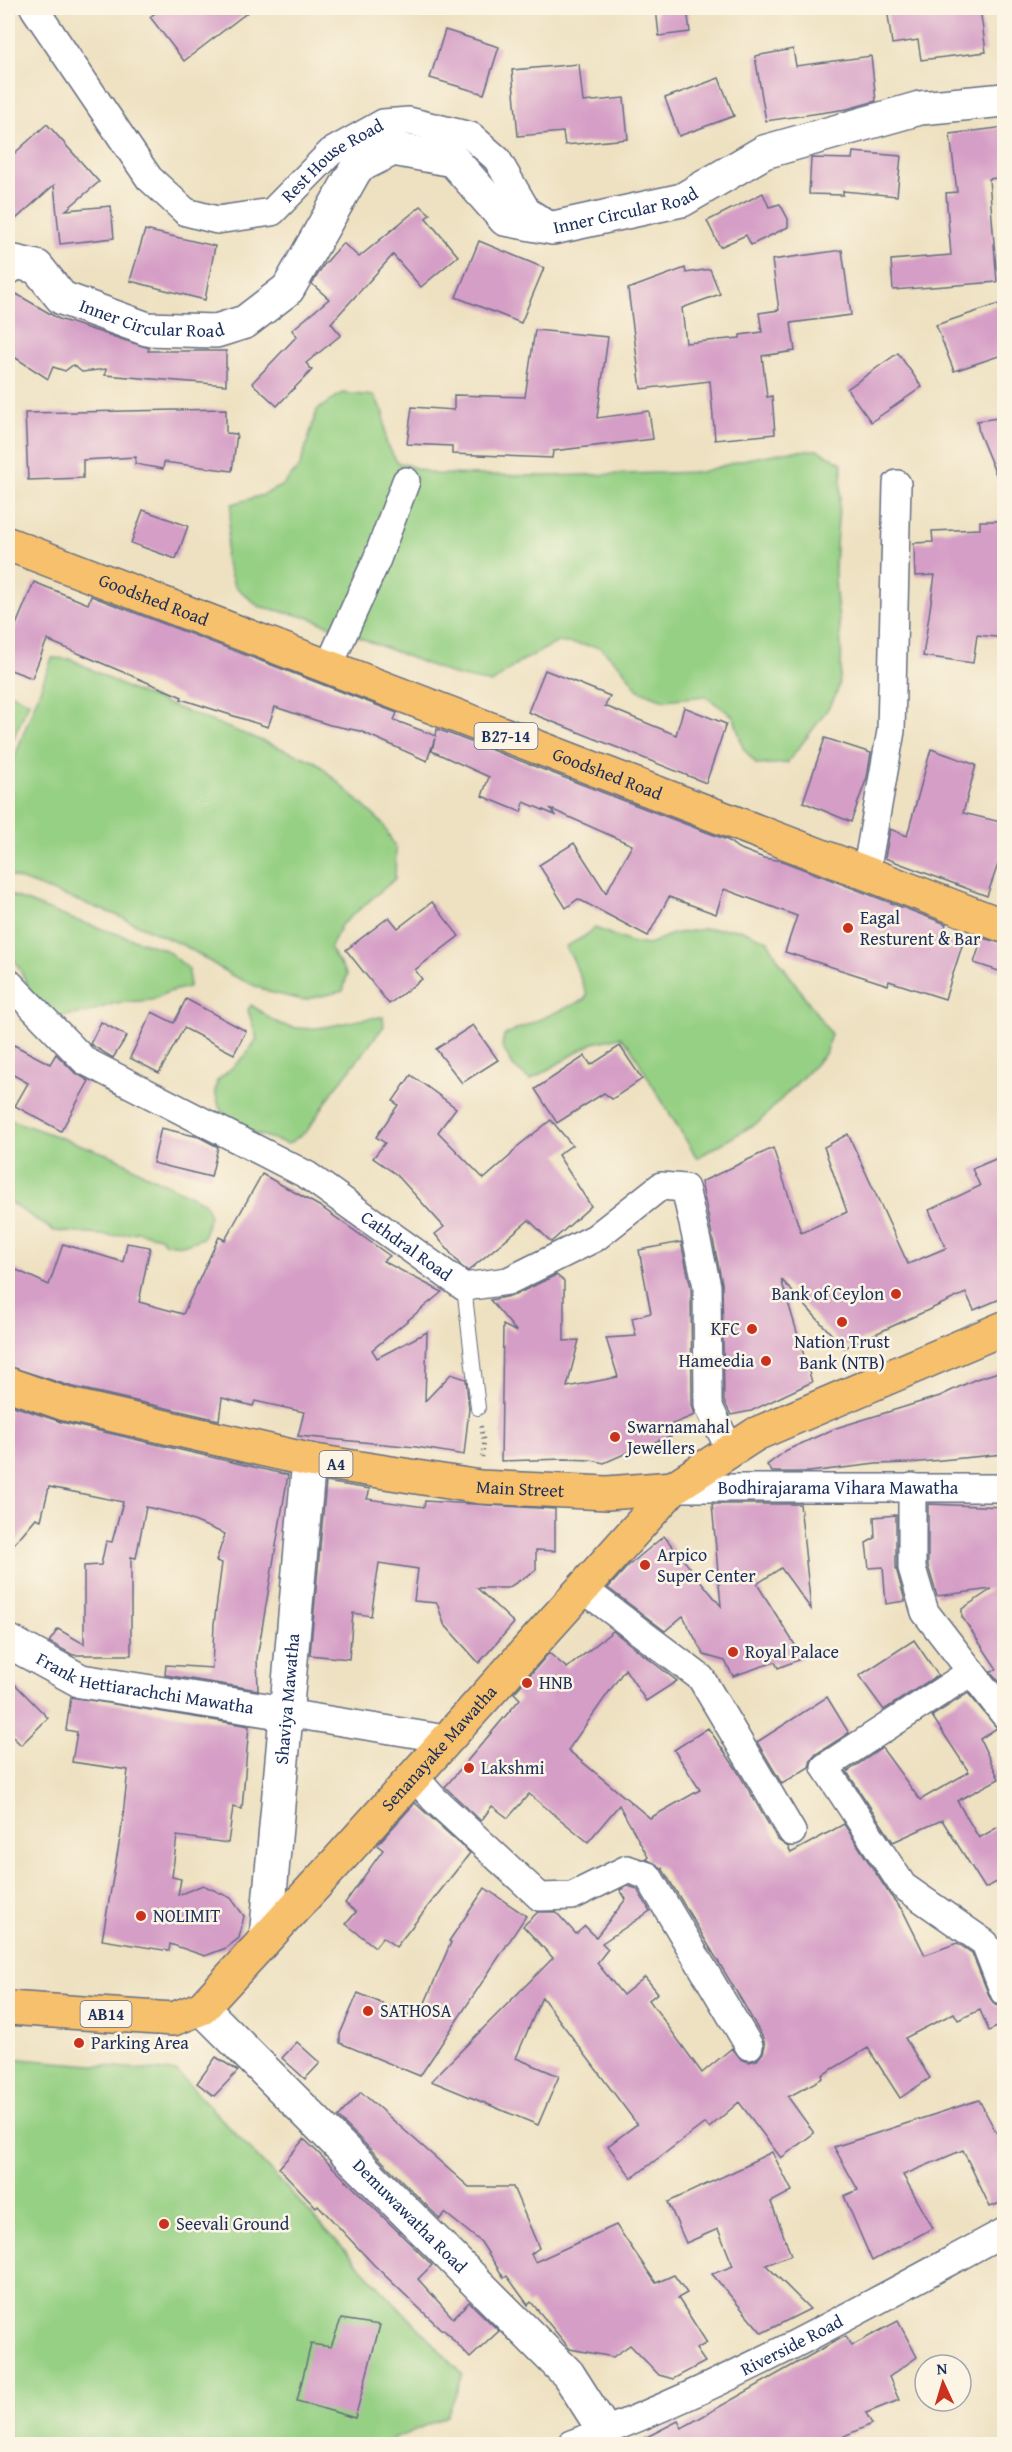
<svg xmlns="http://www.w3.org/2000/svg" width="1012" height="2452" viewBox="0 0 1012 2452" font-family="'Gentium Book Plus',serif">
<style>
.green{fill:#96d084;stroke:#588071;stroke-width:1.5}
.building{fill:#d59ec6}
.lines{fill:none;stroke-linecap:round;stroke-linejoin:round}
.service-casing{stroke:#656d81;stroke-width:16}
.minor-casing{stroke:#656d81;stroke-width:30}
.tertiary-casing{stroke:#656d81;stroke-width:36}
.primary-casing{stroke:#656d81;stroke-width:36}
.trunk-casing{stroke:#656d81;stroke-width:36}
.path{stroke:#656d81;stroke-width:4;stroke-dasharray:1.5 4.5;stroke-linecap:butt}
.service{stroke:#fff;stroke-width:14}
.minor{stroke:#fff;stroke-width:27}
.tertiary{stroke:#fff;stroke-width:33}
.primary{stroke:#f7c06c;stroke-width:33}
.trunk{stroke:#f7c06c;stroke-width:33}
.poi-dot{fill:#c8321e;stroke:#fcf5e5;stroke-width:2}
.labels{text-anchor:middle;stroke-width:5;stroke-linejoin:round;paint-order:stroke}
.shield{fill:#fcf5e5;stroke:#5e6a86;stroke-width:1.5}
.shield-label{font-size:16px;font-weight:bold;fill:#1b2f5e}
.street-label{font-size:18px;fill:#1b2f5e;stroke:#fcf5e5}
.poi-label{font-size:18px;fill:#1b2f5e;stroke:#fcf5e5;text-anchor:start}
</style>
<rect width="100%" height="100%" fill="#fcf5e5"/>
<filter id="ink" filterUnits="userSpaceOnUse"><feTurbulence type="fractalNoise" baseFrequency=".0167" numOctaves="2"/><feDisplacementMap in="SourceGraphic" scale="12" xChannelSelector="R" yChannelSelector="G"/><feConvolveMatrix kernelMatrix="1 2 1 2 8 2 1 2 1" color-interpolation-filters="sRGB"/></filter>
<filter id="wash" filterUnits="userSpaceOnUse"><feTurbulence type="fractalNoise" baseFrequency=".008" numOctaves="4" result="noise"/><feDisplacementMap in="SourceGraphic" scale="24" xChannelSelector="R" yChannelSelector="G"/><feGaussianBlur stdDeviation="1.35" result="paint"/><feColorMatrix in="noise" values="0 0 0 0 0 0 0 0 0 0 0 0 0 0 0 0 0 1.4 0 .05"/><feComposite in="paint" operator="in"/></filter>
<g filter="url(#wash)">
<rect width="100%" height="100%" fill="#eee1c1"/>
<g class="green">
<path d="M342,393l32,3 10,17 2,29 11,20 37,12 112,2 155,-4 46,-13 44,-8 27,-1 24,13c-1,37 -7,73 -7,110 0,40 13,79 2,119 -4,14 -39,56 -50,71l-30,2 -14,-17 -9,-31 -29,-21 -41,4 -26,-10 -15,-21 -23,-22 -42,-5 -40,21 -26,20 -35,-7 -147,-58 -52,-12 -24,-21 -9,-27 7,-54 31,-9 20,-10 17,-19 17,-56z"/>
<path d="M52,658l19,1 58,30 187,73 67,62 13,25 -1,30 -54,46 -11,24 17,26 -4,16 -40,9 -34,-8 -38,-17 -44,-28 -71,-32 -108,-40v-100z"/>
<path d="M8,692l21,10 -21,49z"/>
<path d="M8,894l61,24 97,32 23,19v18l-21,5 -16,8 -37,3 -29,10 -31,4 -22,-22 -22,-42 -3,-2z"/>
<path d="M595,928l35,14 17,3 25,-11 31,-5h37l28,12 10,18 53,75 -6,20 -66,68 -62,36 -43,-70 -24,-42 -10,-9 -27,6 -63,37 -17,-14 -11,-20 2,-11 80,-35 3,-5 -14,-36 -8,-12 20,-11z"/>
<path d="M251,1005c9,5 18,14 27,18 35,15 70,-5 105,-6l1,9 -50,64 -27,41 -19,13 -46,-15 -22,-20 -5,-17 2,-11 28,-25 12,-17 -9,-29z"/>
<path d="M8,1119l107,38 30,17 59,28 6,13 -7,23 -20,7 -18,-2 -5,-6 -22,-5 -26,4 -58,-5 -46,-30z"/>
<path d="M8,2058l169,14 286,303 -16,41 -64,28h-375z"/>
</g>
<g id="blocks">
<g class="building">
<path d="M162,8h91l-69,53 -34,-44z"/>
<path d="M656,8h31l3,24 -31,4z"/>
<path d="M887,8h93l6,44 -65,8 -3,-20 -26,4z"/>
<path d="M445,30l54,17 -15,47 -54,-16z"/>
<path d="M793,49l3,17 75,-10 5,45 -29,8 -81,12 -11,-65z"/>
<path d="M579,64l4,38 41,-4 4,41 -63,6 -2,-13 -45,4 -6,-66z"/>
<path d="M719,78l15,38 -55,20 -14,-38z"/>
<path d="M47,124l52,58 -33,28 45,-4 3,32 -54,6 -6,-59 -46,41v-67z"/>
<path d="M1005,127v50l-16,2 8,103 -104,8 -2,-30 60,-5 -5,-62 11,-1 -7,-58z"/>
<path d="M853,152l48,4 -4,40 -54,-5v4l-34,-1 2,-36 41,1z"/>
<path d="M763,193l6,14 11,-3 8,15v8l-37,18 -5,-10 -26,12 -13,-26z"/>
<path d="M421,206l9,8 -4,4 32,38 -37,31 -28,-32 -62,68 10,12 -35,28 6,7 -35,36 -25,-23 45,-47 -5,-6 37,-31 -17,-15 11,-18 20,-23 16,14z"/>
<path d="M145,230l70,16 -10,54 -75,-19z"/>
<path d="M479,241l65,27 -23,55 -65,-26z"/>
<path d="M842,250l9,65 -60,8 4,28 -33,5 5,41 5,-1 3,38 -60,6 -5,-59 -69,8 -13,-100 57,-21 1,5 24,-4 10,25 -38,14 4,35 54,-5v-3l22,-3 -3,-19 20,-3 -7,-50z"/>
<path d="M8,289l51,30 90,29 -1,3h78v34l-121,-10 1,-6 -24,3 -9,-7 -8,6 -12,-4 -5,12 -40,-26z"/>
<path d="M999,304l1,17 5,-2v35l-51,17 -18,-46z"/>
<path d="M535,330l73,7 -11,81 52,-7 4,28 -100,12 -1,7 -100,-4v-8l-45,-2 5,-37 42,3v-15l71,2z"/>
<path d="M898,353l24,34 -51,35 -24,-33z"/>
<path d="M226,409v24l11,1 -5,37 -68,-9 -1,7 -28,-5 1,-7 -53,3v18l-55,2 -3,-67z"/>
<path d="M1005,417v77h-1l-25,-61 -2,-12z"/>
<path d="M143,510l45,16 -12,33 -45,-16z"/>
<path d="M980,521h25v117l-28,-3 -4,28 -50,-7 12,-81 -20,1 -1,-33 19,-1 -1,-11 48,-2z"/>
<path d="M34,582l54,22 3,-8 306,117 -3,7 42,16 1,-7 290,111 11,8 26,10 18,3 164,63 -5,15 21,7 -17,53 -56,-18 -1,4 -103,-33 12,-36 -73,-27 -8,25 -47,-17 -21,39 -70,-37 -12,9 -27,-43 35,-22 32,50 26,-48 -81,-36 4,6 -31,-13 -3,10 -39,-16 7,-19 -57,-26 3,-13 -8,23 -67,-30 -30,-6 -55,-18 -7,20 -87,-28 1,-2 -135,-57 -15,38 -24,-9v-25z"/>
<path d="M545,670l65,26 -5,10 71,29 8,-28 42,17 -20,59 -178,-71z"/>
<path d="M825,738l46,15 -4,24 -16,45 -48,-20z"/>
<path d="M931,749l45,16 -13,48 42,10v21l-18,52 -102,-38 5,-29 17,7z"/>
<path d="M432,902l27,34 -44,34 7,9 -33,25 -43,-54 43,-33 9,11z"/>
<path d="M982,938l23,6v29l-31,-10z"/>
<path d="M186,999l60,32 -12,23 -50,-26 -25,45 -29,-15 22,-46 22,11z"/>
<path d="M101,1022l26,14 -14,22 -23,-14z"/>
<path d="M473,1025l25,35 -36,23 -26,-34z"/>
<path d="M14,1045l36,19 6,-10 18,18 15,9 -28,50 -46,-25 13,-23 -20,-11v-15z"/>
<path d="M620,1046l22,33 -30,20 -8,-6 -47,30 -22,-34 50,-33 6,9z"/>
<path d="M411,1075l45,33 -18,24 46,47 26,-23 8,-10 33,-26 21,25 -14,10 33,51 -40,36 -22,-22 -61,51 -7,-5 -26,-32 9,-7 -47,-52 -24,-17 12,-15 -9,-6 22,-32 -5,-4z"/>
<path d="M161,1128l38,9 19,10 -7,30 -58,-14z"/>
<path d="M848,1134l60,130 38,-16 -17,-38 51,-24 -8,-17 33,-14v142l-31,13 -8,-17 -122,55 -63,-69 31,103 -61,29 -20,4 -7,-14 -2,-118 -21,-101 72,-34 28,85 46,-21 -23,-65z"/>
<path d="M262,1174l59,33 69,49 -7,5 59,31 -70,58 5,8 50,-26 -2,69 26,-27 15,5 3,30 -5,46 -48,-8 -118,-11 6,-24 -49,-11 -2,5 -31,-8 -3,22 -149,-34 -62,-20v-100l41,19 14,-41 60,18 4,-19 23,4 -11,55 44,12 36,-77 6,3z"/>
<path d="M681,1242l10,46 1,117 3,10 -30,12 6,9 -33,12 -34,15 -13,-3 -26,-1 -64,2 2,-136 14,7 -27,-32 25,-5 41,-20 8,6v60l15,-1 -12,47 51,-10 -12,-39 30,-2 -4,-18 19,-5 -12,-63z"/>
<path d="M1005,1370l-1,84 -94,9 -34,1 -67,8h-37l-5,-7 20,-15 49,-22 104,-32 36,-17z"/>
<path d="M8,1404l53,18 227,53 -31,183 1,32 -93,-15 1,-10 46,3 2,-44 8,-61 -6,-2 9,-27 -48,-20 -31,-7 -10,51 -5,-1v98h-58l-24,-13 9,-13 26,15v-78l17,-1 5,-24 6,1 11,-40 -74,-15 -8,33 -5,-2 -28,33z"/>
<path d="M326,1482l44,7 -3,10 57,8 1,-6 130,8v42l-19,-1v20l-28,18h-31l37,35 -35,40 -35,-39 -7,-21 -23,-2 4,-32 -39,-6 -8,53 -18,-3 -4,46 -39,-4z"/>
<path d="M712,1504h88l11,105 -30,-41 -24,16 46,74 -25,10 -3,-6 -42,14 -8,-15 -21,-6 -21,-39 -18,15 -57,-43 20,-22 36,-30 57,70z"/>
<path d="M928,1504l77,3v182l-14,-17 6,-3 -35,-52v-8l30,-20 -55,7 -9,-30z"/>
<path d="M896,1515v53l9,33 -19,3 -3,-37 -14,1 -3,-25 9,-5 -1,-21z"/>
<path d="M613,1631l64,50 -31,20 -21,-32 -57,81 82,68 50,-28 -26,-40 34,-22 27,39 43,73 10,7 3,6 53,-29 46,71 13,16 22,44 32,-12 15,10 18,45 5,7 10,2v16l-16,8 -9,-21 -22,10 -4,-7 -49,25 25,40 -30,20 -32,-50 -46,27 1,3 -35,19 26,36 -33,25 -42,-56 -30,26 -4,-5 -73,55 -24,-32 29,-22 -95,-127 -26,61 43,18 -21,49 -107,-44 122,-123 -30,-32 15,-14h18l20,22 9,-8 11,11 30,-38 -6,-9 8,-4 9,3 13,22 -48,32 6,6 -11,14 26,32 22,-18 13,16 -9,7 53,73 30,-25 9,11 8,3 8,-2 6,-7 2,-8 -2,-7 -21,-37 -80,-133 -16,-9 2,-2 -29,-52 -31,37 -59,-48 -21,24 -16,-12 -11,15 -36,-34 75,-88 -6,-6 35,-40 18,15z"/>
<path d="M914,1640l24,35 -54,35 -25,-34z"/>
<path d="M8,1677l40,41 -27,27 -13,-13z"/>
<path d="M968,1693l29,35 -17,11 19,40 -42,22 22,37 26,-15v55l-20,10 -43,-68 -49,22 -46,-70 35,-24 38,52 49,-28 -37,-56z"/>
<path d="M71,1697l178,29 -7,83 -9,-2 -5,36 -51,-7 -5,41 9,2 -3,16 25,-10 28,13 13,18 -5,22 -13,10 -21,8 -35,-12 -1,7 -67,-11 19,-107 7,-63 -56,-8 5,-30 -11,-2z"/>
<path d="M827,1697l22,36 -33,21 -5,6 -2,7 -27,17 -25,-42z"/>
<path d="M415,1803l55,50 -74,94 -13,-10 -8,10 -29,-23 10,-12 -11,-9 38,-53 -6,-5z"/>
<path d="M485,1888l41,28 -106,160 -80,-33v-9l18,-41 60,26 33,-77 -2,-1z"/>
<path d="M297,2042l23,21 -15,16 -23,-21z"/>
<path d="M216,2057l22,14 -24,25 -17,-13z"/>
<path d="M361,2092l108,95h44l26,61 -8,6 4,8 81,-37 40,58 18,-8 13,18 -9,5 29,45 -11,6 9,13 -32,17 -14,-4 -29,-30 -17,12 -43,-8 -39,-47 -3,3 -21,-29 -3,2 -23,-36 -36,-29 -5,6 -102,-102z"/>
<path d="M979,2100l26,49v52l-15,6 -27,-57 -60,25 30,53 -61,33 -28,-65 14,-6 -24,-43z"/>
<path d="M304,2139l128,126 -14,14 35,39 16,-16 30,29 -29,27 -27,-29 -1,1 -68,-65 -56,-60 -2,2 -37,-39z"/>
<path d="M772,2152l20,39 -21,11 20,53 -25,10 44,44 -48,24 -50,-59 21,-8 -15,-37 -32,14 -18,-41 82,-38 -1,-1z"/>
<path d="M341,2319l39,6 -25,93 -58,-17 14,-57 20,3z"/>
<path d="M898,2321l19,36 -28,20 10,23 -33,13 6,11 -28,12 5,9h-218l47,-24 4,7 152,-86 12,-6 5,10z"/>
</g>
</g>
</g>
<g filter="url(#ink)">
<use href="#blocks" fill-opacity="0" stroke="#656d81" stroke-width="1.5"/>
<g class="lines">
<defs>
<path id="service" d="M464,1287l14,121"/>
<g id="minor">
<path id="s1" d="M34,8l115,170 37,34 31,8 55,-8 59,-60 52,-29 26,-2 62,15 26,23 30,52 25,16"/>
<path d="M328,668l49,-109 29,-78"/>
<path d="M866,873l25,-142 6,-247"/>
<path id="s2" d="M8,982l77,79 222,114 157,112 44,-6 87,-43 66,-52 24,2 22,98 1,119 22,45"/>
<path d="M912,1487v81l13,44 79,102"/>
<path id="s3" d="M673,1488h331"/>
<path d="M582,1588l119,90 91,154"/>
<path d="M971,1672l-146,95 78,119 82,57 19,49"/>
<path d="M286,1713l160,26"/>
<path d="M413,1775l21,24 106,98 32,-1 55,-27 21,7 101,170"/>
<path id="s4" d="M571,2444c151,-55 292,-136 433,-212"/>
</g>
<g id="tertiary">
<path id="s5" d="M8,268l7,-6 22,5 25,31 85,31 69,2 29,-9 43,-33 69,-122 36,-18 60,11 52,59 48,9 129,-28 82,-48 156,-44 84,-8"/>
<path id="s6" d="M8,1641l73,40 205,32"/>
<path id="s7" d="M266,1938l43,-478"/>
<path id="s8" d="M202,2008l366,366 37,58"/>
</g>
<g id="primary">
<path id="s9" d="M8,544l996,382"/>
<path id="s10" d="M8,2008l165,11 29,-11 133,-144 338,-376"/>
</g>
<g id="trunk">
<path id="s11" d="M8,1384l57,20 244,56 171,27 127,6 66,-5 83,-54 248,-106"/>
</g>
</defs>
<use href="#service" class="service-casing"/>
<use href="#minor" class="minor-casing"/>
<use href="#tertiary" class="tertiary-casing"/>
<use href="#primary" class="primary-casing"/>
<use href="#trunk" class="trunk-casing"/>
<path class="path" d="M481,1426l3,17 -2,17"/>
<use href="#service" class="service"/>
<use href="#minor" class="minor"/>
<use href="#tertiary" class="tertiary"/>
<use href="#primary" class="primary"/>
<use href="#trunk" class="trunk"/>
</g>
</g>
<g class="poi-dot">
<circle cx="848" cy="928" r="6"/>
<circle cx="896" cy="1294" r="6"/>
<circle cx="842" cy="1322" r="6"/>
<circle cx="752" cy="1329" r="6"/>
<circle cx="766" cy="1361" r="6"/>
<circle cx="615" cy="1437" r="6"/>
<circle cx="645" cy="1565" r="6"/>
<circle cx="733" cy="1652" r="6"/>
<circle cx="527" cy="1683" r="6"/>
<circle cx="469" cy="1768" r="6"/>
<circle cx="141" cy="1916" r="6"/>
<circle cx="368" cy="2011" r="6"/>
<circle cx="79" cy="2043" r="6"/>
<circle cx="164" cy="2224" r="6"/>
</g>
<g class="labels">
<g class="shield">
<rect x="474.5" y="723" width="63" height="26" rx="4.5"/>
<rect x="319.5" y="1451" width="33" height="26" rx="4.5"/>
<rect x="80.5" y="2001" width="51" height="26" rx="4.5"/>
</g>
<g class="shield-label">
<text x="506" y="742">B27-14</text>
<text x="336" y="1470">A4</text>
<text x="106" y="2020">AB14</text>
</g>
<g class="street-label">
<text dy="6" stroke="none"><textPath href="#s1" startOffset="423">Rest House Road</textPath></text>
<text dy="6" stroke="none"><textPath href="#s5" startOffset="759">Inner Circular Road</textPath></text>
<text dy="6" stroke="none"><textPath href="#s5" startOffset="165">Inner Circular Road</textPath></text>
<text dy="6" stroke="none"><textPath href="#s9" startOffset="156">Goodshed Road</textPath></text>
<text dy="6" stroke="none"><textPath href="#s9" startOffset="642">Goodshed Road</textPath></text>
<text dy="6" stroke="none"><textPath href="#s2" startOffset="482">Cathdral Road</textPath></text>
<text dy="6" stroke="none"><textPath href="#s3" startOffset="165">Bodhirajarama Vihara Mawatha</textPath></text>
<text dy="6" stroke="none"><textPath href="#s11" startOffset="524">Main Street</textPath></text>
<text dy="6" stroke="none"><textPath href="#s6" startOffset="146">Frank Hettiarachchi Mawatha</textPath></text>
<text dy="6" stroke="none"><textPath href="#s7" startOffset="240">Shaviya Mawatha</textPath></text>
<text dy="6" stroke="none"><textPath href="#s10" startOffset="548">Senanayake Mawatha</textPath></text>
<text dy="6" stroke="none"><textPath href="#s8" startOffset="294">Demuwawatha Road</textPath></text>
<text dy="6" stroke="none"><textPath href="#s4" startOffset="242">Riverside Road</textPath></text>
</g>
<g class="poi-label">
<text x="860" y="924">Eagal<tspan x="860" dy="21">Resturent &amp; Bar</tspan></text>
<text x="884" y="1300" text-anchor="end">Bank of Ceylon</text>
<text x="740" y="1335" text-anchor="end">KFC</text>
<text x="842" y="1348" text-anchor="middle">Nation Trust<tspan x="842" dy="21">Bank (NTB)</tspan></text>
<text x="754" y="1367" text-anchor="end">Hameedia</text>
<text x="627" y="1433">Swarnamahal<tspan x="627" dy="21">Jewellers</tspan></text>
<text x="657" y="1561">Arpico<tspan x="657" dy="21">Super Center</tspan></text>
<text x="745" y="1658">Royal Palace</text>
<text x="539" y="1689">HNB</text>
<text x="481" y="1774">Lakshmi</text>
<text x="153" y="1922">NOLIMIT</text>
<text x="380" y="2017">SATHOSA</text>
<text x="91" y="2049">Parking Area</text>
<text x="176" y="2230">Seevali Ground</text>
</g>
</g>
<rect width="1012" height="2452" fill="none" stroke="#fcf5e5" stroke-width="30"/>
<g transform="translate(943 2383) rotate(356)"><circle r="28" fill="#fcf5e5" stroke="#a2a6af" stroke-width="1.5"/>
<path d="M0-4.5L10 22L0 15L-10 22Z" fill="#c8321e"/>
<text y="-9" font-size="16" font-weight="bold" text-anchor="middle" fill="#1b2f5e">N</text>
</g>
</svg>
